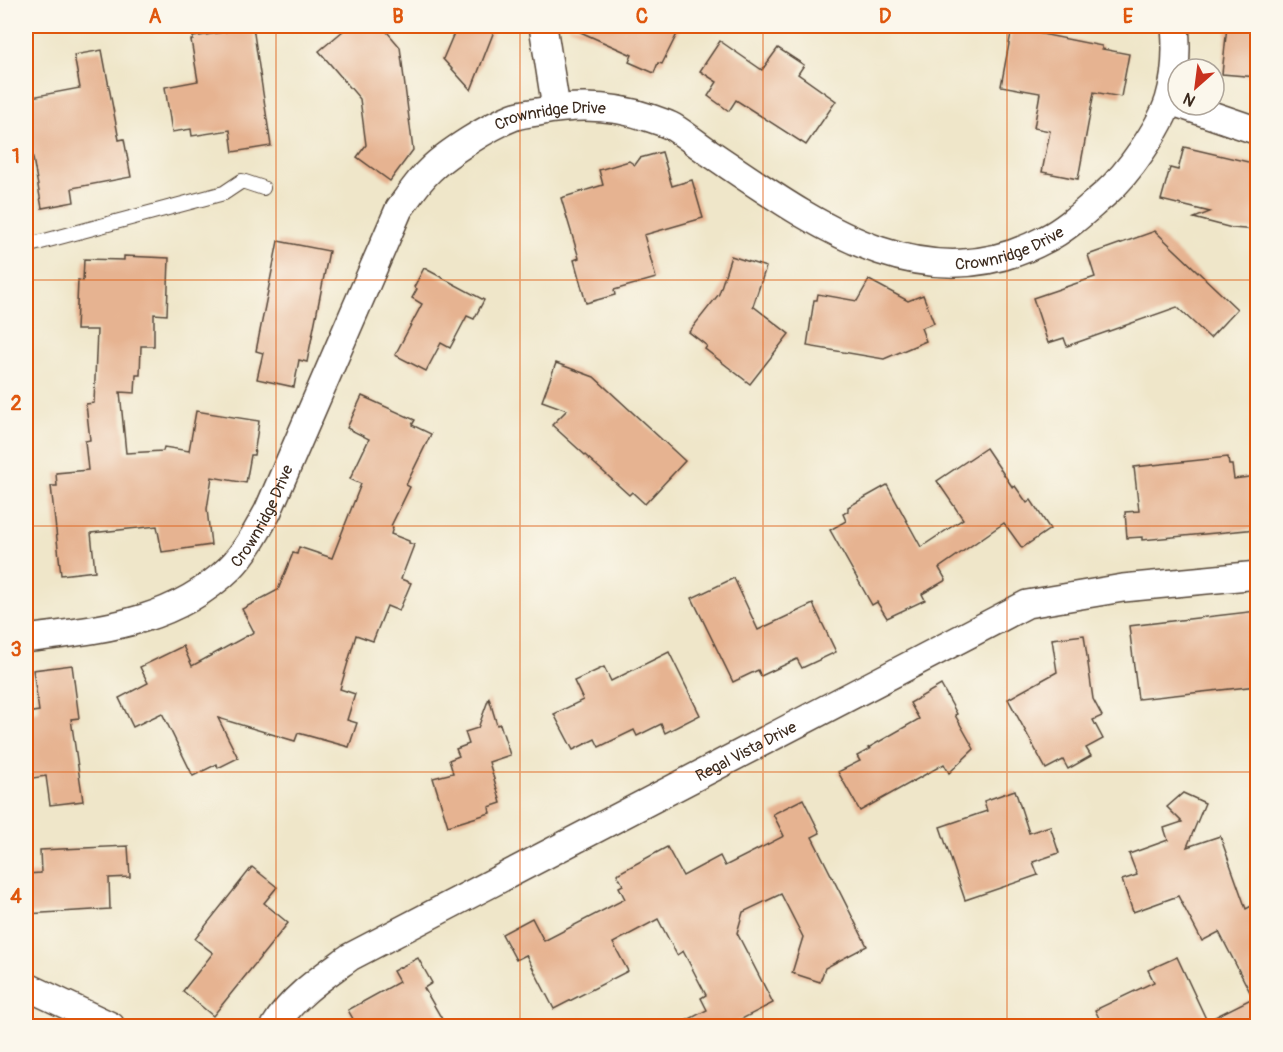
<svg xmlns="http://www.w3.org/2000/svg" width="1283" height="1052" viewBox="0 0 1283 1052" font-family="Pangolin,sans-serif">
<style>
.building{fill:#e6b391}
.lines{fill:none;stroke-linecap:round;stroke-linejoin:round}
.lane-casing{stroke:#564638;stroke-width:16}
.street-casing{stroke:#564638;stroke-width:30}
.lane{stroke:#fff;stroke-width:14}
.street{stroke:#fff;stroke-width:27}
.grid{fill:none;stroke:#df570d;stroke-width:1.5;stroke-opacity:0.55}
.labels{text-anchor:middle;stroke-width:5;stroke-linejoin:round;paint-order:stroke}
.street-label{font-size:16px;fill:#3b2a1e;stroke:#fbf7ec}
.neatline{fill:none;stroke:#df570d;stroke-width:2}
.grid-label{font-size:20px;text-anchor:middle;font-weight:bold;fill:#df570d}
</style>
<rect width="100%" height="100%" fill="#fbf7ec"/>
<filter id="ink" filterUnits="userSpaceOnUse"><feTurbulence type="fractalNoise" baseFrequency=".0167" numOctaves="2"/><feDisplacementMap in="SourceGraphic" scale="12" xChannelSelector="R" yChannelSelector="G"/><feConvolveMatrix kernelMatrix="1 2 1 2 8 2 1 2 1" color-interpolation-filters="sRGB"/></filter>
<filter id="wash" filterUnits="userSpaceOnUse"><feTurbulence type="fractalNoise" baseFrequency=".008" numOctaves="4" result="noise"/><feDisplacementMap in="SourceGraphic" scale="24" xChannelSelector="R" yChannelSelector="G"/><feGaussianBlur stdDeviation="1.35" result="paint"/><feColorMatrix in="noise" values="0 0 0 0 0 0 0 0 0 0 0 0 0 0 0 0 0 1.4 0 .05"/><feComposite in="paint" operator="in"/></filter>
<g filter="url(#wash)">
<rect width="100%" height="100%" fill="#efe6c9"/>
<g id="blocks">
<g class="building">
<path d="M349,26h33l18,21 13,103 -23,31 -33,-24 9,-12 -6,-46 -41,-48z"/>
<path d="M457,26h39l-25,64 -28,-31z"/>
<path d="M567,26h114l-19,38 -4,-1 -4,10 -25,-11 3,-7z"/>
<path d="M1227,26h30v51l-35,-3z"/>
<path d="M253,27l18,119 -38,6 -3,-22 -38,6 -1,-7 -19,3 -7,-45 33,-6 -7,-41h2v-3z"/>
<path d="M1012,28l90,18v3l27,5 -8,43 -27,-5 -16,87 -36,-7 8,-41 -16,-3 6,-35 -39,-7z"/>
<path d="M720,41l42,29 16,-22 26,17 -6,9 38,27 -30,44 -70,-45 -7,11 -21,-15 9,-14 -17,-11z"/>
<path d="M102,50l17,90 5,-1 7,38 -59,11 2,14 -32,6 -13,-72 -3,1v-39l54,-10 -6,-33z"/>
<path d="M1184,147l73,17v66l-25,-2 -38,-10 16,-6 -49,-12 9,-32 8,2z"/>
<path d="M662,152l10,34 20,-6 11,38 -59,17 12,43 -42,12 1,5 -29,8 -12,-43 5,-2 -18,-60 42,-13 -4,-15 30,-9 6,4 5,-7z"/>
<path d="M1155,231l82,78 -27,29 -33,-31 -110,39 -3,-8 -16,5 -15,-45 62,-21 -7,-22z"/>
<path d="M278,241l51,10 -22,111 -8,-2 -5,27 -37,-8 6,-26 -7,-2z"/>
<path d="M124,256l45,2 -2,57 -13,-1v32h-13l-1,29h-4l-1,18 -15,-1 6,61 37,-2 1,-4 25,4 7,-40 63,10 -5,34h-3l-5,28 -34,-6 -5,32 4,36 -49,7 -5,-26 -66,7 4,38 -34,4 -10,-89h6l-1,-13 32,-3 -3,-29 5,-1 -4,-36 8,-1 3,-73h-21l2,-50 5,1 1,-22 40,1z"/>
<path d="M731,256l35,11 -13,39 36,28 -39,50 -45,-35 2,-3 -18,-14 30,-38z"/>
<path d="M424,268l60,32 -10,19 -7,-3 -17,32 -9,-5 -15,28 -31,-16 27,-51 -10,-6 5,-9 -3,-2z"/>
<path d="M869,280l39,21 15,-6 11,28 -13,5 5,13 -42,18 -77,-13 7,-46h3l1,-6 39,7z"/>
<path d="M556,363l38,14 91,84 -40,43 -13,-12 -3,3 -77,-70 15,-15 -25,-9z"/>
<path d="M362,396l53,24 -3,5 19,9 -25,51 4,2 -19,39 2,1 -2,7 18,7v2l5,2 -13,34 10,4 -12,28 -12,-5 -14,35 -17,-6 -16,54 15,5 -8,26 10,3 -8,24 -51,-14 -3,8 -77,-23 20,40 -20,10 -1,-4 -24,12 -31,-63 -29,14 -14,-29 29,-15 -8,-16 43,-21 9,20 62,-34 -12,-23 36,-19 15,-37 4,1 2,-7 33,11 29,-74 -11,-5 19,-40 -22,-11z"/>
<path d="M986,448l27,40 2,-2 12,17 4,-3 19,29 -28,19 -18,-25 -65,45 7,12 -24,14 3,6 -38,18 -10,-16 -5,3 -42,-75 16,-9 -3,-7 5,-3v-4l39,-22 34,62 42,-28 -26,-38z"/>
<path d="M1228,457l1,8h3l2,14 23,-3v53l-115,11v-3l-15,1 -2,-26 14,-1 -5,-44z"/>
<path d="M734,578l24,52 55,-26 23,48 -34,16 -5,-9 -36,17 -3,-6 -25,12 -41,-84z"/>
<path d="M1257,611v75l-119,13 -9,-73z"/>
<path d="M1084,635l9,64 9,17 -9,4 10,19 -17,9 5,8 -23,13 -5,-9 -17,9 -38,-70 49,-27 -5,-33z"/>
<path d="M669,652l31,63 -35,18 -4,-9 -24,12 -3,-6 -35,17 -4,-8 -22,11 -19,-36 29,-14 -9,-19 30,-14 7,14z"/>
<path d="M72,665l7,53 -8,1 12,82 -33,4 -4,-29 -20,3v-66l13,-2 -6,-41z"/>
<path d="M941,685l16,29 -2,1 19,34 -25,24 -5,-9 -84,47 -22,-39 22,-11 -3,-5 13,-7 -2,-1 51,-29 -9,-16z"/>
<path d="M489,698l8,27 3,-1 10,31 -21,7 12,41 -12,4 1,6 -42,13 -15,-48 20,-5 -4,-13 10,-4 -3,-7 13,-5 -4,-12 13,-4z"/>
<path d="M1015,790l14,43 21,-7 9,27 -26,9 5,13 -73,25 -25,-73 47,-16 -3,-10z"/>
<path d="M1183,793l22,10 -18,44 33,-11 26,73 11,-6v123h-154l-8,-16 59,-28 -6,-12 29,-13 30,64 46,-23 -34,-66 -17,9 -24,-45 -45,16 -11,-32 15,-5 -8,-21 39,-14 -4,-12 18,-6 -15,-15z"/>
<path d="M803,799l17,34 -8,4 55,109 -42,22 -5,14 -28,-9 11,-36 -22,-43 -38,18 -6,21 36,70 -45,23h-52l31,-16 -6,-12 5,-3 -23,-44 -6,4 -19,-36 -45,24 15,28 -74,38 -28,-54 -10,5 -14,-26 30,-16 12,23 81,-42 -6,-12 4,-2 -6,-11 50,-27 16,29 37,-20 5,10 59,-30 -11,-22z"/>
<path d="M128,846l2,31 -21,1 1,31 -84,5v-40l15,-1 -1,-23z"/>
<path d="M252,867l25,20 -13,16 24,20 -75,93 -30,-25 30,-38 -18,-14z"/>
<path d="M418,958l14,25 -8,5 22,38h-89l-9,-16 51,-28 -6,-11z"/>
</g>
</g>
</g>
<g filter="url(#ink)">
<use href="#blocks" fill-opacity="0" stroke="#564638" stroke-width="1.5"/>
<g class="lines">
<defs>
<path id="lane" d="M26,246l198,-53 18,-12 21,7"/>
<g id="street">
<path d="M543,26l13,82"/>
<path d="M1182,105l76,26"/>
<path id="s1" d="M26,639c75,-10 146,-15 204,-71 16,-16 27,-37 38,-57l131,-302c10,-13 19,-28 31,-39 17,-17 60,-44 83,-53 8,-3 17,-4 25,-5 39,-8 75,-7 112,6 8,3 16,5 23,9 13,8 25,18 37,26 101,68 211,153 336,86 22,-11 41,-30 59,-45 23,-20 55,-66 64,-94 7,-23 8,-51 6,-74"/>
<path d="M26,986l85,40"/>
<path id="s2" d="M275,1026c17,-29 49,-50 75,-69l677,-353 96,-16 135,-13"/>
</g>
</defs>
<use href="#lane" class="lane-casing"/>
<use href="#street" class="street-casing"/>
<use href="#lane" class="lane"/>
<use href="#street" class="street"/>
</g>
</g>
<path class="grid" d="M276,26v1000M520,26v1000M763,26v1000M1007,26v1000M26,280h1232M26,526h1232M26,772h1232"/>
<g class="labels">
<g class="street-label">
<text dy="6" stroke="none"><textPath href="#s1" startOffset="804">Crownridge Drive</textPath></text>
<text dy="6" stroke="none"><textPath href="#s1" startOffset="1306">Crownridge Drive</textPath></text>
<text dy="6" stroke="none"><textPath href="#s1" startOffset="282">Crownridge Drive</textPath></text>
<text dy="6" stroke="none"><textPath href="#s2" startOffset="549">Regal Vista Drive</textPath></text>
</g>
</g>
<rect width="1283" height="1052" fill="none" stroke="#fbf7ec" stroke-width="66"/>
<g transform="translate(1196 87) rotate(208)"><circle r="28" fill="#fbf7ec" stroke="#aea59a" stroke-width="1.5"/>
<path d="M0-4.5L10 22L0 15L-10 22Z" fill="#c8321e"/>
<text y="-9" font-size="16" font-weight="bold" text-anchor="middle" fill="#3b2a1e">N</text>
</g>
<rect x="33" y="33" width="1217" height="986" class="neatline"/>
<g class="grid-label">
<text x="155" y="23">A</text>
<text x="398" y="23">B</text>
<text x="642" y="23">C</text>
<text x="885" y="23">D</text>
<text x="1128" y="23">E</text>
<text x="16" y="163">1</text>
<text x="16" y="410">2</text>
<text x="16" y="656">3</text>
<text x="16" y="903">4</text>
</g>
</svg>
